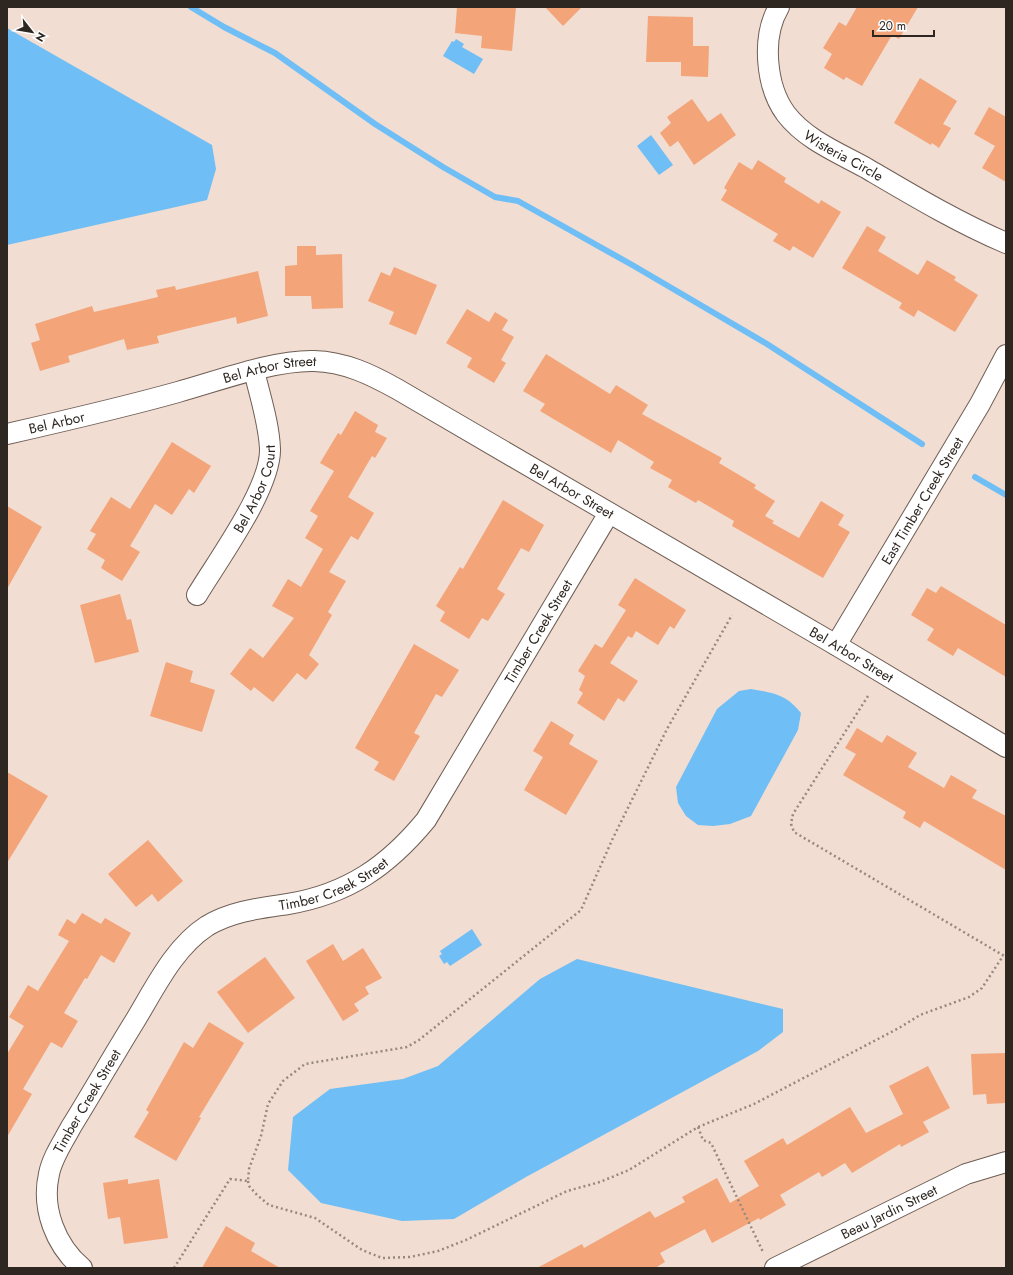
<svg xmlns="http://www.w3.org/2000/svg" width="1013" height="1275" viewBox="0 0 1013 1275" font-family="Jost,sans-serif">
<style>
.water{fill:#6fbef5}
.lines{fill:none;stroke-linecap:round;stroke-linejoin:round}
.stream{stroke:#6fbef5;stroke-width:6}
.building{fill:#f3a479}
.minor-casing{stroke:#6f5e55;stroke-width:22}
.path{stroke:#978980;stroke-width:2.5;stroke-dasharray:2 3;stroke-linecap:butt}
.minor{stroke:#fff;stroke-width:20}
.labels{text-anchor:middle;stroke-width:3.5;stroke-linejoin:round;paint-order:stroke}
.street-label{font-size:14px;fill:#2d2621;stroke:#fff}
</style>
<rect width="100%" height="100%" fill="#f1ddd2"/>
<g class="water">
<path d="M7,28l205,117 4,24 -9,31 -200,45z"/>
<path d="M456,39l8,5 -2,3 21,12 -9,15 -31,-18 9,-15 2,1z"/>
<path d="M651,135l22,30 -14,10 -22,-29z"/>
<path d="M751,689c23,4 35,5 50,24l-3,17 -47,86 -21,8 -17,2 -15,-1 -12,-9 -8,-13 -2,-16 41,-78 22,-18z"/>
<path d="M472,929l10,16 -32,21 -3,-4 -3,2 -5,-8 3,-2 -2,-3z"/>
<path d="M577,959l206,50v23l-25,19 -232,126 -72,42 -52,2 -81,-18 -33,-33 5,-53 37,-28 73,-10 35,-13 102,-87z"/>
</g>
<g class="lines">
<g class="stream">
<path d="M191,7l33,20 51,26 100,71 68,43 52,30 23,4 116,65 133,78 155,100"/>
<path d="M975,477l31,18"/>
</g>
</g>
<g class="building">
<path d="M457,7h59l-4,44 -31,-3 1,-12 -27,-3z"/>
<path d="M545,7h37l-19,19z"/>
<path d="M857,7h61l-19,32 -7,-4 -30,51 -16,-9 -2,3 -20,-12 8,-14 -9,-6 16,-26 7,4z"/>
<path d="M648,16l45,1v29h16l-1,31 -27,-1v-14h-35z"/>
<path d="M920,78l37,23 -14,23 8,4 -12,20 -7,-5 -1,2 -37,-22z"/>
<path d="M692,99l16,23 13,-9 15,22 -42,30 -16,-24 -8,6 -10,-14 11,-10 -4,-6z"/>
<path d="M989,107l17,10v65l-24,-14 13,-22 -21,-12z"/>
<path d="M758,160l28,18 -2,4 35,22 2,-4 20,12 -28,46 -20,-12 -3,5 -17,-10 5,-7 -57,-34 6,-10 -3,-2 15,-26 13,8z"/>
<path d="M867,226l19,11 -8,14 40,24 9,-15 29,17 -2,3 24,15 -23,37 -37,-22 -4,7 -15,-9 3,-5 -60,-35z"/>
<path d="M297,246h19v9l26,-1 1,54 -31,1 -1,-13h-26v-30l12,-1z"/>
<path d="M394,267l43,18 -21,50 -27,-11 5,-12 -26,-11 13,-29 9,4z"/>
<path d="M258,271l10,45 -31,8 -1,-7 -51,12 -28,7 2,7 -32,7 -3,-11 -56,17 2,6 -30,9 -9,-28 9,-3 -5,-16 57,-18 2,6 64,-15 -2,-7 19,-4 1,4z"/>
<path d="M467,309l22,13 6,-10 13,8 -6,10 12,7 -13,23 5,3 -12,20 -27,-16 5,-9 -26,-15z"/>
<path d="M546,354l64,40 6,-9 32,20 -6,9 80,44 -3,5 37,22 -2,3 21,13 -10,15 9,5 -2,2 27,15 22,-37 23,14 -6,10 12,7 -27,46 -91,-52 2,-5 -36,-21 -2,3 -28,-16 4,-7 -22,-12 4,-6 -36,-22 -7,13 -71,-42 5,-7 -22,-13z"/>
<path d="M355,411l23,14 -3,7 12,6 -12,20 -3,-2 -24,41 26,16 -16,27 -7,-4 -22,36 17,9 -18,31 4,3 -23,40 10,9 -13,16 -9,-7 -24,29 -19,-15 -3,4 -21,-17 20,-26 13,10 31,-40 -22,-12 16,-27 13,8 22,-38 -18,-11 13,-22 -8,-5 24,-40 -14,-8 18,-30 3,2z"/>
<path d="M172,442l39,24 -17,27 -5,-4 -17,26 -17,-11 -25,42 10,6 -18,29 -21,-13 4,-8 -18,-11 9,-15 -6,-3 21,-34 19,12z"/>
<path d="M503,500l41,25 -15,27 -8,-4 -24,41 8,5 -17,27 -6,-3 -13,21 -29,-18 5,-9 -9,-6 24,-39 3,2z"/>
<path d="M7,506l35,21 -35,62z"/>
<path d="M635,578l51,32 -12,19 -4,-3 -12,19 -22,-14 -4,7 -4,-2 -18,27 28,18 -14,21 -6,-4 -14,23 -27,-18 6,-10 -4,-3 6,-14 -7,-5 17,-27 7,4 24,-38 -8,-5z"/>
<path d="M941,586l65,39v52l-48,-29 -5,8 -26,-16 7,-11 -23,-14 16,-27 9,5z"/>
<path d="M120,594l7,26 4,-1 8,33 -44,11 -15,-58z"/>
<path d="M414,644l45,26 -17,27 -6,-3 -22,39 6,3 -26,45 -20,-11 5,-8 -24,-14z"/>
<path d="M166,662l27,9 -3,11 25,8 -13,42 -52,-16z"/>
<path d="M551,721l23,14 -5,9 29,17 -32,54 -42,-25 19,-33 -10,-6z"/>
<path d="M857,728l25,15 5,-8 30,18 -9,14 36,21 7,-13 26,15 -5,8 34,18v54l-82,-49 -4,7 -17,-10 3,-6 -63,-37 13,-21 -11,-6z"/>
<path d="M7,772l41,24 -41,67z"/>
<path d="M148,840l35,41 -25,21 -6,-8 -16,13 -28,-33z"/>
<path d="M82,913l19,11 4,-6 26,15 -17,30 -13,-8 -14,24 -2,-1 -21,35 14,8 -16,27 -11,-6 -28,47 9,5 -25,43v-83l17,-28 -15,-9 19,-32 10,6 31,-50 -11,-6 9,-16 8,5z"/>
<path d="M333,944l10,17 20,-13 19,30 -17,9 4,7 -15,10 5,7 -16,10 -37,-60z"/>
<path d="M265,957l30,41 -47,35 -31,-41z"/>
<path d="M209,1022l35,21 -45,74 2,1 -25,43 -42,-24 15,-25 -3,-2 38,-68 9,6z"/>
<path d="M1006,1053v50l-19,1 -1,-10 -13,1 -2,-41z"/>
<path d="M928,1066l22,42 -27,14 6,10 -28,15 -1,-3 -48,29 -7,-10 -23,14 -3,-5 -39,23 6,10 -26,15 -1,-2 -47,25 -7,-14 -45,24 5,9 -10,6h-118l45,-24 2,4 66,-37 5,7 30,-16 -3,-5 35,-19 13,25 29,-17 -15,-25 39,-23 4,7 63,-38 16,26 37,-19 -14,-28z"/>
<path d="M128,1179v5l31,-5 9,59 -44,6 -4,-27 -12,2 -5,-36z"/>
<path d="M226,1226l29,17 -4,8 29,17h-78z"/>
</g>
<g class="lines">
<defs>
<g id="minor">
<path id="s1" d="M779,7c-18,30 -13,80 7,107 20,26 53,39 80,54 46,27 91,54 140,75"/>
<path id="s2" d="M7,434c57,-13 114,-26 171,-42 40,-11 95,-32 136,-31 31,1 56,13 83,28l439,256 170,102"/>
<path id="s3" d="M197,595c21,-35 74,-107 73,-146 -1,-26 -10,-53 -16,-78"/>
<path id="s4" d="M836,645l144,-241 26,-49"/>
<path id="s5" d="M82,1268c-26,-22 -41,-59 -33,-94 3,-16 14,-32 22,-47 21,-34 41,-69 62,-103 21,-34 40,-76 74,-98 25,-15 54,-18 81,-22 60,-10 100,-38 138,-84l183,-307"/>
<path id="s6" d="M775,1268l191,-94 40,-12"/>
</g>
</defs>
<use href="#minor" class="minor-casing"/>
<g class="path">
<path d="M868,696l-75,118 -2,10 3,8 212,125"/>
<path d="M698,1127l5,13 8,3 52,109"/>
<path d="M248,1181l1,5 8,9 12,10 46,13 47,32 20,8 28,-1 28,-6 28,-11 101,-49 33,-9 29,-12 69,-43 56,-23 145,-76 21,-13 49,-18 13,-9 21,-32"/>
<path d="M174,1268l56,-89 18,2 1,-12 12,-33 7,-32 15,-23 22,-17 102,-17 12,-7 162,-130 32,-72 54,-109 65,-114"/>
</g>
<use href="#minor" class="minor"/>
</g>
<g class="labels">
<g class="street-label">
<text dy="5" stroke="none"><textPath href="#s1" startOffset="184">Wisteria Circle</textPath></text>
<text dy="5" stroke="none"><textPath href="#s2" startOffset="271">Bel Arbor Street</textPath></text>
<text dy="5" stroke="none"><textPath href="#s2" startOffset="51">Bel Arbor</textPath></text>
<text dy="5" stroke="none"><textPath href="#s3" startOffset="122">Bel Arbor Court</textPath></text>
<text dy="5" stroke="none"><textPath href="#s2" startOffset="607">Bel Arbor Street</textPath></text>
<text dy="5" stroke="none"><textPath href="#s4" startOffset="168">East Timber Creek Street</textPath></text>
<text dy="5" stroke="none"><textPath href="#s5" startOffset="870">Timber Creek Street</textPath></text>
<text dy="5" stroke="none"><textPath href="#s2" startOffset="931">Bel Arbor Street</textPath></text>
<text dy="5" stroke="none"><textPath href="#s5" startOffset="535">Timber Creek Street</textPath></text>
<text dy="5" stroke="none"><textPath href="#s5" startOffset="187">Timber Creek Street</textPath></text>
<text dy="5" stroke="none"><textPath href="#s6" startOffset="127">Beau Jardin Street</textPath></text>
</g>
</g>
<rect width="1013" height="1275" fill="none" stroke="#2d2621" stroke-width="16"/>
<g transform="translate(32 32) rotate(121)" stroke="#ffffff" stroke-width="3" paint-order="stroke">
<path d="M0-3L7 15L0 10L-7 15Z" fill="#2d2621"/>
<text y="-6" font-size="11" font-weight="bold" text-anchor="middle" fill="#2d2621">N</text>
</g>
<path d="M873 30v6h61v-6" fill="none" stroke="#2d2621" stroke-width="2"/>
<text x="879" y="30" font-size="12" fill="#2d2621" stroke="#ffffff" stroke-width="3" paint-order="stroke">20 m</text>
</svg>
